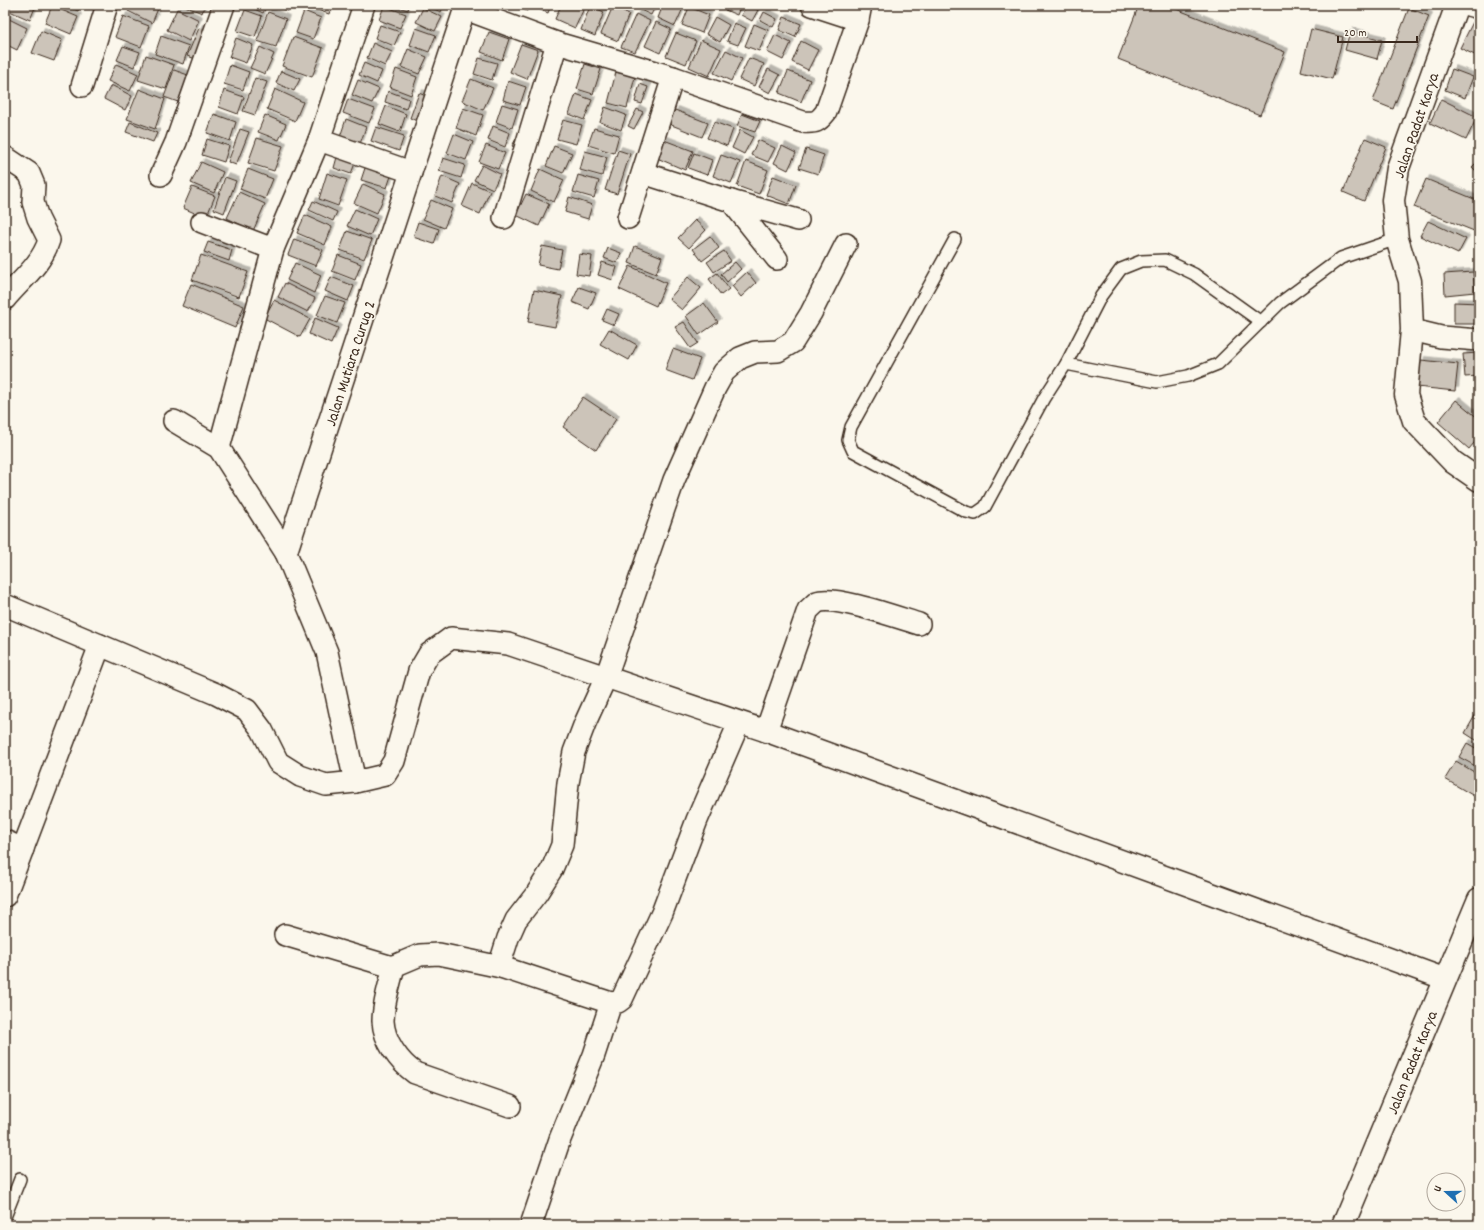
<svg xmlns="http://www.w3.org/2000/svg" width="1484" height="1230" viewBox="0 0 1484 1230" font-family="Dekko,sans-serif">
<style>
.building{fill:#ccc4b9;stroke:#3b2a1e;filter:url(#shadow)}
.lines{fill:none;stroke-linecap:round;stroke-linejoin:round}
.lane-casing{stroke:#3b2a1e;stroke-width:14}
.street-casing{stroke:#3b2a1e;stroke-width:24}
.secondary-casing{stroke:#3b2a1e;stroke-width:25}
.lane{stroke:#fbf7ec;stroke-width:11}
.street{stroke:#fbf7ec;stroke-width:21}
.secondary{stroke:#fbf7ec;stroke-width:22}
.labels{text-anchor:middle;stroke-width:3;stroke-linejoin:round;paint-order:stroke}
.street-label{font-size:16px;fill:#3b2a1e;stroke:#fbf7ec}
</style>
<defs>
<filter id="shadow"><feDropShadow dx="3.5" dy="-3.5" stdDeviation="0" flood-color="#0004"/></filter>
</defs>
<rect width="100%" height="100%" fill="#fbf7ec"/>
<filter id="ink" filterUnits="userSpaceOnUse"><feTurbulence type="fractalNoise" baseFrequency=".025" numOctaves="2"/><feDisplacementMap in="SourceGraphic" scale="8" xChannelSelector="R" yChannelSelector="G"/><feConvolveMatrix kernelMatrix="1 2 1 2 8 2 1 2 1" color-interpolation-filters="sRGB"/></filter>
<g filter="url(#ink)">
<g class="building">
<path d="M5,5h31l-6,15 -25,-11z"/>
<path d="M63,5h17l-2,6z"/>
<path d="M130,5h28l1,1 -7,17 -24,-12z"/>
<path d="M182,5h23l-3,8z"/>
<path d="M246,5h21l-4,8z"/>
<path d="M274,5h16l-2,6z"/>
<path d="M305,5h27l-3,9 -24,-8z"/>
<path d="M392,5h17l-1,5z"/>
<path d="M424,5h20l-3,7z"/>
<path d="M514,5h15l-2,6z"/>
<path d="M538,5h13l-3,8 -12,-5z"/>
<path d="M561,5l24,1 -10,22 -20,-9z"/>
<path d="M621,5h11l-2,4z"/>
<path d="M637,5h19l-5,10 -15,-7z"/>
<path d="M663,5l21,1 -9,20 -17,-8z"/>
<path d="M727,5h14l-4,10 -12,-5z"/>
<path d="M747,5h3l8,5 -6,11 -11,-6z"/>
<path d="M1139,5h27l119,47 -25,63 -142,-56z"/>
<path d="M52,6l26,11 -7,17 -26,-11z"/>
<path d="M384,6l22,8 -6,14 -21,-8z"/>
<path d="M590,6l14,6 -9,24 -14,-6z"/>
<path d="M613,6l16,8 -11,27 -17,-7z"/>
<path d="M689,7l20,8 -7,18 -20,-8z"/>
<path d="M423,8l19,9 -7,14 -19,-9z"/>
<path d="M1409,8l20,8 -36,93 -20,-8z"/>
<path d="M177,9l22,11 -10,21 -22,-11z"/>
<path d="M245,10l17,6 -7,21 -18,-6z"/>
<path d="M304,11l17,7 -8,21 -17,-6z"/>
<path d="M268,12l18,7 -10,28 -19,-6z"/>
<path d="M764,12l13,7 -4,8 -13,-7z"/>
<path d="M636,14l14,7 -15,31 -14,-5z"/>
<path d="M123,16l26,10 -8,21 -26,-10z"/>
<path d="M5,17l22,11 -10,22 -12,-6z"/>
<path d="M715,17l14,8 -9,17 -14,-8z"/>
<path d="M784,17l17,7 -6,13 -16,-7z"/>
<path d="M656,22l15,7 -11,24 -15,-7z"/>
<path d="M1473,22l6,3v32l-19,-9z"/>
<path d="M734,23l12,5 -8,17 -11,-4z"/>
<path d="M754,24l14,6 -9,21 -14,-5z"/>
<path d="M380,25l20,7 -6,14 -19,-8z"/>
<path d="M199,28l9,3 -12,28 -9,-3z"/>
<path d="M416,28l20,7 -7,17 -19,-7z"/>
<path d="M1311,29l32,8 -11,42 -31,-8z"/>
<path d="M41,31l21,9 -8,21 -22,-8z"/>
<path d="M1350,31l32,9 -5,19 -32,-9z"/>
<path d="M489,32l20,7 -7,21 -21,-8z"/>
<path d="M676,33l20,8 -10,23 -20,-8z"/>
<path d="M775,35l16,8 -8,17 -16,-8z"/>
<path d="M161,36l28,10 -6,18 -28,-10z"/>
<path d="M293,37l30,11 -11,29 -30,-11z"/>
<path d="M236,38l17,7 -7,18 -17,-6z"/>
<path d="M701,40l20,9 -12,27 -20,-9z"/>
<path d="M801,41l17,9 -10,20 -16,-8z"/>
<path d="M373,43l19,9 -7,14 -18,-8z"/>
<path d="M521,44l17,6 -11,29 -17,-7z"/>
<path d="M123,46l17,6 -6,15 -17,-7z"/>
<path d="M260,47l14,7 -9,20 -15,-6z"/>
<path d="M408,49l19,8 -8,17 -18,-7z"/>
<path d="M726,50l16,8 -11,23 -17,-8z"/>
<path d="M146,55l28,10 -8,24 -28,-9z"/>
<path d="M479,58l18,5 -5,17 -18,-6z"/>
<path d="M749,58l15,6 -10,22 -15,-7z"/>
<path d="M364,63l18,8 -5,12 -18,-8z"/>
<path d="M116,64l22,10 -8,17 -22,-10z"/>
<path d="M585,64l16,5 -8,25 -16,-5z"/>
<path d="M230,65l19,7 -6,18 -19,-6z"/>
<path d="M396,69l21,8 -6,18 -21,-8z"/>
<path d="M768,69l12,6 -10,18 -11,-6z"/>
<path d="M1452,69l21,8 -8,21 -20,-8z"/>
<path d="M174,70l14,5 -10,27 -14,-5z"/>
<path d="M281,71l19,8 -6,12 -18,-8z"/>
<path d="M788,71l22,9 -9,22 -22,-9z"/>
<path d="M616,72l19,5 -8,31 -19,-5z"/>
<path d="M255,78l12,4 -12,33 -12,-4z"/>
<path d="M471,79l22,9 -10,22 -21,-9z"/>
<path d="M358,80l21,9 -7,14 -20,-8z"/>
<path d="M508,81l18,6 -6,18 -17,-5z"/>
<path d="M640,84l8,3 -6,17 -7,-2z"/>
<path d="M111,85l21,11 -7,14 -21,-11z"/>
<path d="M139,89l26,10 -10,30 -28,-10z"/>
<path d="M275,89l28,13 -8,19 -28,-12z"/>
<path d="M224,90l20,7 -6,17 -19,-7z"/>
<path d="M388,91l21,8 -3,10 -21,-7z"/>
<path d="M419,93l9,4 -9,25 -9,-4z"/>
<path d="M576,94l16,6 -8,20 -15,-6z"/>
<path d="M348,99l27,10 -6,14 -26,-10z"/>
<path d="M1441,99l36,18 -11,23 -36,-17z"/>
<path d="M502,104l16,5 -6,19 -16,-6z"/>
<path d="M386,106l20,8 -6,18 -21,-8z"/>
<path d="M605,107l21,8 -5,15 -21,-8z"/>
<path d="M463,108l20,7 -7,21 -20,-8z"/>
<path d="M637,109l6,3 -9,17 -6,-3z"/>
<path d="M675,110l33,13 -6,14 -33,-13z"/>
<path d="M214,114l22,8 -6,19 -23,-8z"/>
<path d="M742,114l18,7 -5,11 -18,-6z"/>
<path d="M265,115l21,9 -7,16 -21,-8z"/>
<path d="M346,119l20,8 -6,17 -20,-7z"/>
<path d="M563,120l19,5 -6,19 -19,-5z"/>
<path d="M130,122l27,11 -4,9 -27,-10z"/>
<path d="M714,122l19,7 -6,17 -20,-8z"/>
<path d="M493,126l17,7 -5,14 -17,-7z"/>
<path d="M376,127l28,9 -5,15 -28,-10z"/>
<path d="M594,128l25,7 -5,18 -26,-8z"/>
<path d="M240,129l9,3 -13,33 -8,-3z"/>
<path d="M740,130l13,7 -9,17 -12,-6z"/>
<path d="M454,134l19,8 -7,18 -19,-7z"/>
<path d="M517,137l7,5 -4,8 -8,-4z"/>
<path d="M257,138l26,8 -9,25 -26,-8z"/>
<path d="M1365,138l21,9 -22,54 -21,-9z"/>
<path d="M207,139l22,7 -5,16 -22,-7z"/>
<path d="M664,140l29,11 -8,19 -28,-12z"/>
<path d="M758,140l17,8 -7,14 -17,-7z"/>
<path d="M486,145l19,8 -7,16 -19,-7z"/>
<path d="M554,146l18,7 -9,20 -17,-7z"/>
<path d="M782,146l14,7 -8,17 -14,-7z"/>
<path d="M806,149l18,6 -6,19 -19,-6z"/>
<path d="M618,150l12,4 -13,40 -12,-4z"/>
<path d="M585,151l22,6 -5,19 -22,-6z"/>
<path d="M694,153l18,7 -5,15 -19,-7z"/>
<path d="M721,155l19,7 -9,21 -18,-7z"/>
<path d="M337,157l18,6 -4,11 -17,-6z"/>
<path d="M443,158l22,7 -4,13 -22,-7z"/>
<path d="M1479,160v14l-7,-7z"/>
<path d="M746,161l22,9 -9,24 -22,-8z"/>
<path d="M201,162l22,10 -9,21 -23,-10z"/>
<path d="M366,165l26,8 -5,15 -26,-8z"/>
<path d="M482,165l18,9 -7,15 -19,-9z"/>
<path d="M248,169l25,10 -8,20 -25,-10z"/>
<path d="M540,169l24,11 -10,22 -23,-11z"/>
<path d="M327,173l20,7 -9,26 -19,-7z"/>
<path d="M578,175l21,6 -5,17 -21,-6z"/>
<path d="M442,176l18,8 -8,19 -17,-7z"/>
<path d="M773,176l23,9 -7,19 -23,-9z"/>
<path d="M225,177l11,4 -12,32 -10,-4z"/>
<path d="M1426,179l53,22v32l-65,-26z"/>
<path d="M472,183l18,8 -10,23 -18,-8z"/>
<path d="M363,184l22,10 -8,19 -23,-10z"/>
<path d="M192,187l23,9 -9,22 -23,-10z"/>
<path d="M239,192l26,12 -12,27 -26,-13z"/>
<path d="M526,194l23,10 -10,22 -23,-11z"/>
<path d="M569,197l23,8 -4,14 -23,-7z"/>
<path d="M431,200l21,9 -8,19 -21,-9z"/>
<path d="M313,201l24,11 -4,9 -24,-11z"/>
<path d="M355,209l22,10 -7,17 -23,-10z"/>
<path d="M305,215l27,12 -7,18 -28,-12z"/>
<path d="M695,220l11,10 -17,18 -11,-10z"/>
<path d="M1428,221l38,18 -8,15 -38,-18z"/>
<path d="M418,222l21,7 -5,15 -21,-7z"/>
<path d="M347,231l25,9 -8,19 -24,-9z"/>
<path d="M710,236l9,12 -17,13 -9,-12z"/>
<path d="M294,239l29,11 -7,16 -28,-11z"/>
<path d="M208,242l24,8 -3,11 -25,-9z"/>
<path d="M542,246l20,4 -4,19 -20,-4z"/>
<path d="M635,246l27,11 -6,17 -27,-11z"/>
<path d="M608,248l13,5 -4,10 -13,-5z"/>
<path d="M724,251l7,10 -17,11 -7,-10z"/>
<path d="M579,254l13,2 -3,20 -13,-2z"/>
<path d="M201,255l47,17 -9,25 -47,-17z"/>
<path d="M338,255l23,9 -6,16 -23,-9z"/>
<path d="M602,262l15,5 -4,13 -15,-5z"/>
<path d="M735,262l6,7 -14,13 -6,-8z"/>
<path d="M295,263l26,12 -7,18 -27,-13z"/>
<path d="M630,266l36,17 -10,23 -37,-17z"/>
<path d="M747,272l9,11 -15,14 -9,-11z"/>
<path d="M1473,272l2,20 -30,3 -1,-21z"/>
<path d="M717,273l12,16 -8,6 -12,-16z"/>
<path d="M331,277l23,9 -6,15 -23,-10z"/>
<path d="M688,277l13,11 -19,22 -13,-11z"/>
<path d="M285,283l30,15 -7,14 -30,-15z"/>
<path d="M191,284l53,22 -9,22 -53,-22z"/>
<path d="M579,287l17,6 -7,16 -17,-7z"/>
<path d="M534,290l28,6 -7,31 -27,-5z"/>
<path d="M325,296l20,7 -8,20 -20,-8z"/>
<path d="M274,300l36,19 -10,18 -36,-19z"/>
<path d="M1454,302l25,1v21h-25z"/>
<path d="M704,303l14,19 -19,13 -13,-19z"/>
<path d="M607,309l12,5 -5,11 -12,-5z"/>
<path d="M315,318l23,10 -7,16 -22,-10z"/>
<path d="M684,322l14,21 -8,5 -15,-21z"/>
<path d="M609,329l28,16 -8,15 -29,-16z"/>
<path d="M673,349l27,10 -8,21 -27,-10z"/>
<path d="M1479,353v23l-14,1 -2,-23z"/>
<path d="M1421,360l37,4 -3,27 -38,-4z"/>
<path d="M583,397l33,22 -20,31 -33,-23z"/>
<path d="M1456,400l23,19v18l-10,12 -31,-27z"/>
<path d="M1477,712l2,1v29l-14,-9z"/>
<path d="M1467,743l12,7v18l-20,-11z"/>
<path d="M1456,761l23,14v24l-34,-20z"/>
</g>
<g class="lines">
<defs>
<g id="lane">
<path d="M955,239l-104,188 -3,13 5,11 113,61 9,2 10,-7 59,-109 22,-34 91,18 31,-6 30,-12 62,-61 61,-45 56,-19"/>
<path d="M1066,364l35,-68 20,-27 20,-8 24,-1 29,14 67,48"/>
<path d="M5,1217l15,-38"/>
</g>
<g id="street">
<path d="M812,5l46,15"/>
<path d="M1468,5l11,3"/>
<path d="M465,9l92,34 116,34 130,45c13,1 15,0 23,-10l32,-92 3,-15"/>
<path d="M82,86l25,-81"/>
<path d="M319,140l92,32"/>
<path d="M5,157l24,16 5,12 -1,17 5,16 11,22c-7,24 -29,41 -44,59"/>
<path d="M643,173l88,28 67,19"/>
<path d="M161,175l15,-33 48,-137"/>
<path d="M731,201l46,58"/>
<path d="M504,218l53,-175"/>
<path d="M628,218l45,-141"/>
<path d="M202,222l71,27"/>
<path d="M1412,330l29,7 38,3"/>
<path d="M174,421l45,27 67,105 41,99 28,130"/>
<path d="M219,448l54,-199 46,-109 45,-135"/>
<path d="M286,553l180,-548"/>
<path d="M5,605l211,89 31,16 15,20 16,32 22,14 26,9 29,-3 30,-7 9,-14 25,-90 10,-17 22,-16 57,6 258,87 679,248"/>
<path d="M766,731l42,-121c3,-2 6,-6 9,-8 18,-7 82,16 102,22"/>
<path d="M5,841l18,8"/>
<path d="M5,896l95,-251"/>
<path d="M285,935l104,31h5l26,-11 19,-1 62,13 110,36 7,-1 4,-3 40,-86 35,-93 42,-97"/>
<path d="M394,966c-4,18 -11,37 -11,55 1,20 16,41 32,52l95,33"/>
<path d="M501,967l1,-10 6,-19 8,-18 21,-27 15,-24 10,-24 6,-62 6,-31 11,-29 21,-46 68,-197 41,-92 9,-16 16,-14 15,-6 23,-1 15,-9 18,-29 35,-69"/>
<path d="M531,1225l29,-86 34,-84 17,-52"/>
</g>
<g id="secondary">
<path d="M1457,5l-59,163 -5,32 4,39 13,42 2,49 -6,65 8,26 39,41 26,18"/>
<path d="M1343,1225l136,-326"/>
</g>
</defs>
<use href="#lane" class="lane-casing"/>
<use href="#street" class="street-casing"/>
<use href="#secondary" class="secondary-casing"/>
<use href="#lane" class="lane"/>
<use href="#street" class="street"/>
<use href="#secondary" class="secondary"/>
</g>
</g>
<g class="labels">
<g class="street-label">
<text transform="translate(1415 125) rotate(-71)" y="6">Jalan Padat Karya</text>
<text transform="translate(349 363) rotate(-72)" y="6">Jalan Mutiara Curug 2</text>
<text transform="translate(1411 1062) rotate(-68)" y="6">Jalan Padat Karya</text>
</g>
</g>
<rect width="1484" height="1230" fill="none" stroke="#fbf7ec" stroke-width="20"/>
<rect x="10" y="10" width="1464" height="1210" fill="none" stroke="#3b2a1e" stroke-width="1.5" filter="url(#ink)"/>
<g transform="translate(1446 1192) rotate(291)"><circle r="19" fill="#fbf7ec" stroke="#aea59a"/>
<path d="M0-3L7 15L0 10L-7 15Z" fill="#1f6fb2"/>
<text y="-6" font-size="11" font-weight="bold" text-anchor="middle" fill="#3b2a1e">U</text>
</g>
<path d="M1338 36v6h79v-6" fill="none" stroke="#3b2a1e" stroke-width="2"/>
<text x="1344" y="36" font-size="12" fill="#3b2a1e" stroke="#fbf7ec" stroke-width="3" paint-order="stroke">20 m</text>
</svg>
